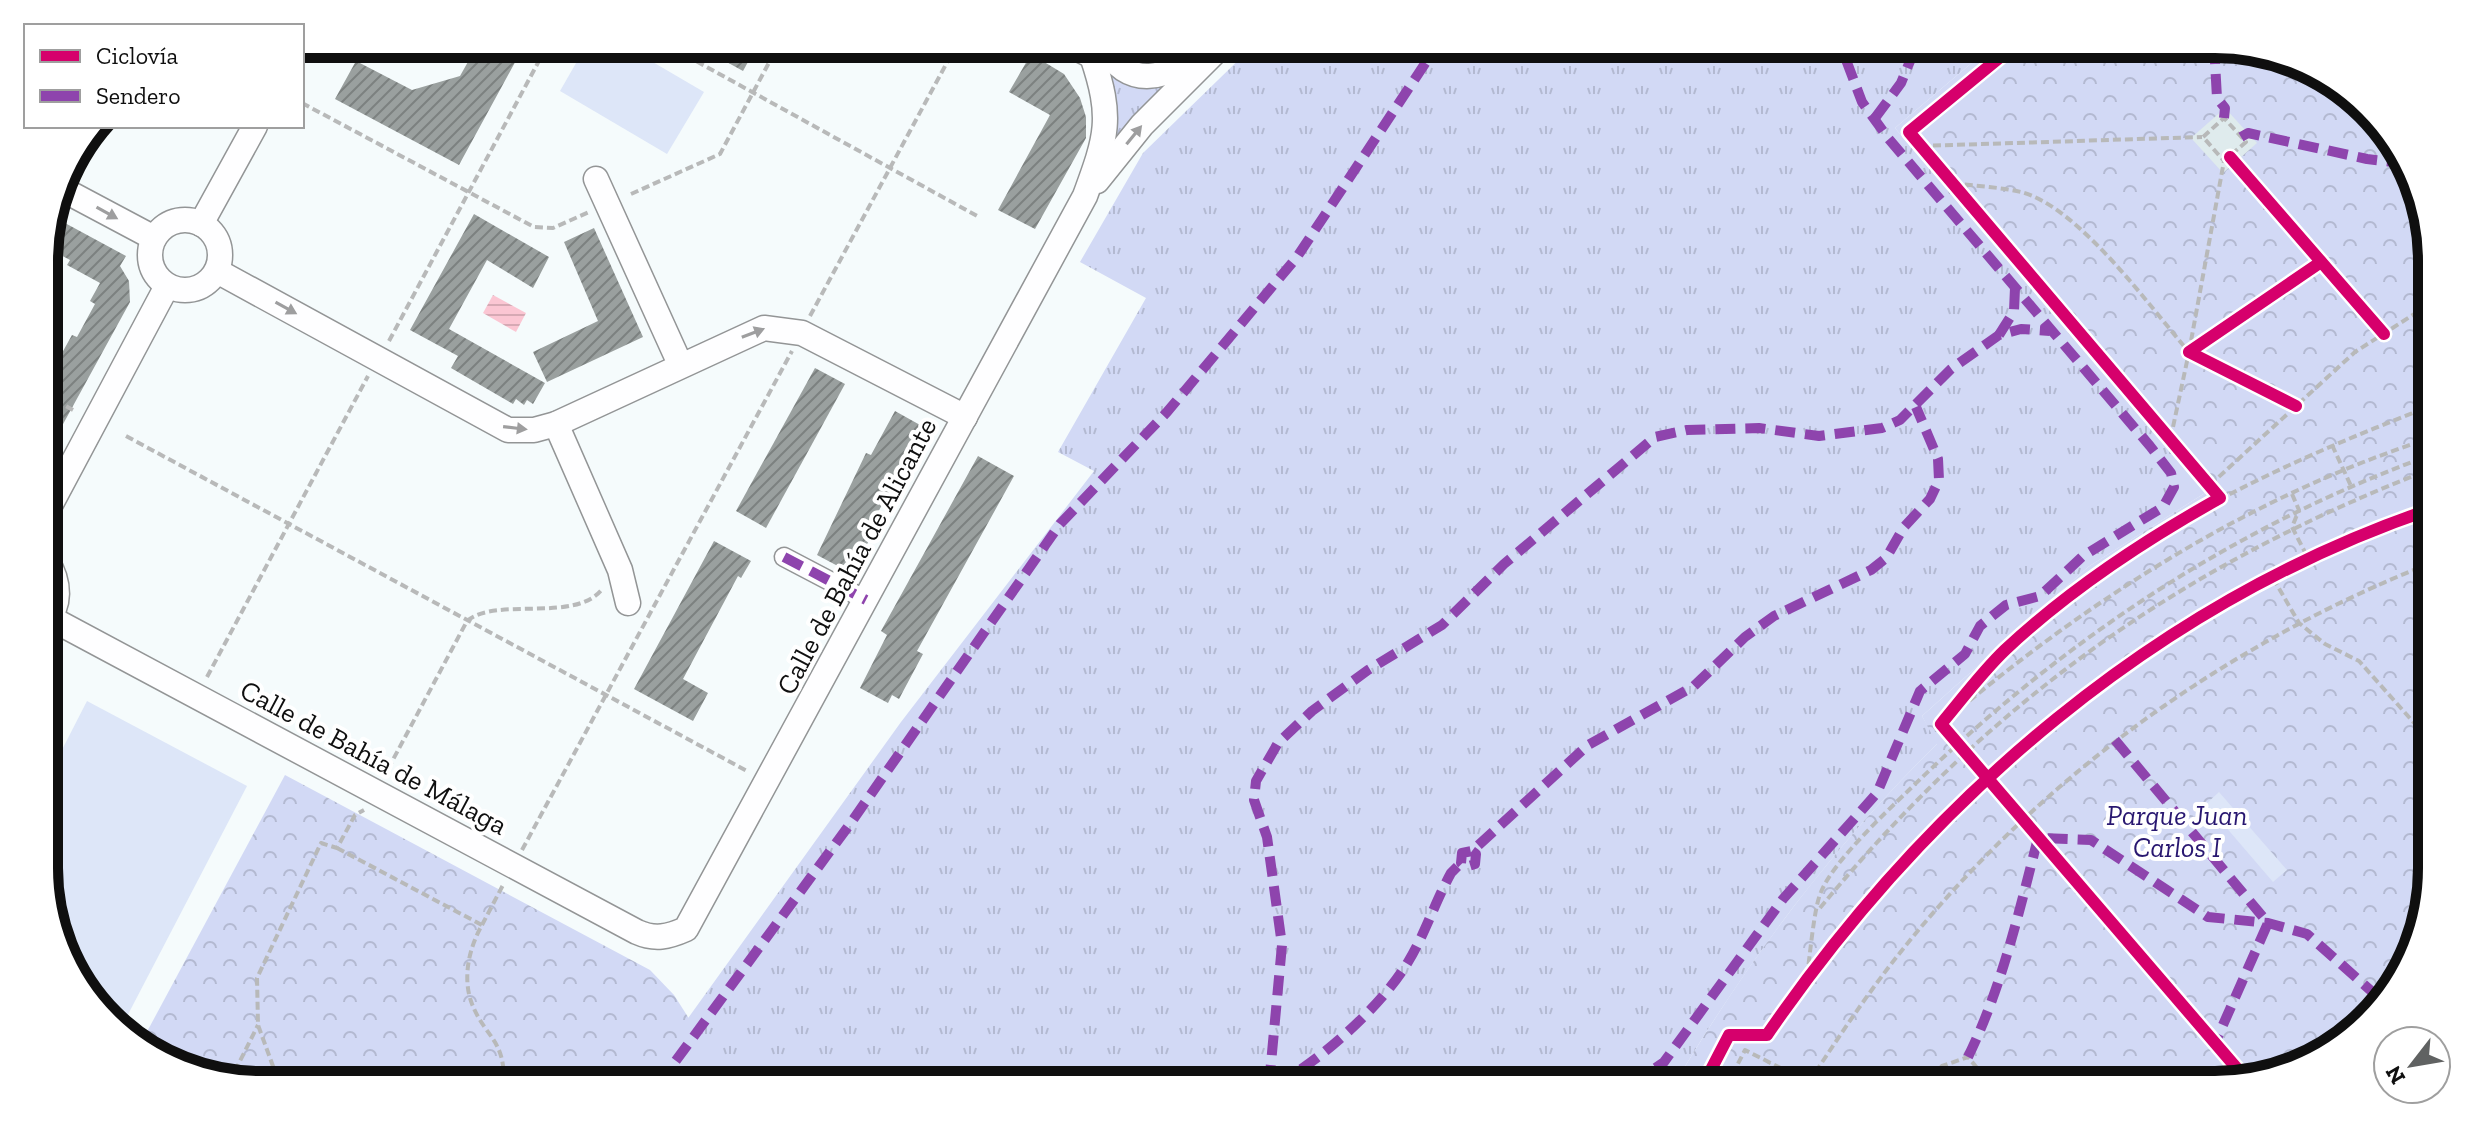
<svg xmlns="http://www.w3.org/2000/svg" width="2476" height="1129" viewBox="0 0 2476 1129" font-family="'Zilla Slab',serif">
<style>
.grass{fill:url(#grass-tufts)}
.park{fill:url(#park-crowns)}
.pitch{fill:#dde6f8}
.plaza{fill:#dfebed}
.water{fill:url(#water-rules)}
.building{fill:url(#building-hatch)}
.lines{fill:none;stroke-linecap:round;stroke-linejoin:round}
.pedestrian-casing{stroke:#939596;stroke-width:21}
.minor-casing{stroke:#939596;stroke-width:27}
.path{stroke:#b8b9b9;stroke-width:4;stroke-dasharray:8 4;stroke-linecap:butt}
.pedestrian{stroke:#fefeff;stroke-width:18}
.minor{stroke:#fefeff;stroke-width:24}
.quiet{stroke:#8e44ad;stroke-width:10;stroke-dasharray:20 10;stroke-linecap:butt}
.cycleway-casing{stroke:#fff;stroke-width:17}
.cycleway{stroke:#d6006c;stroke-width:12}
.oneway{fill:#9e9e9f}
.labels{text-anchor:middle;stroke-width:8;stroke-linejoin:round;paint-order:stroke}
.street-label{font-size:28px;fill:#0f0f0f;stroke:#fff}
.park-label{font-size:28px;font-style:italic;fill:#281770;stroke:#fff}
.rim{fill:none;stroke:#0f0f0f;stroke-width:10}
</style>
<defs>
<pattern id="grass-tufts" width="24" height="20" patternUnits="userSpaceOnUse" patternTransform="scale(2)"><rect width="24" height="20" fill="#d2d9f5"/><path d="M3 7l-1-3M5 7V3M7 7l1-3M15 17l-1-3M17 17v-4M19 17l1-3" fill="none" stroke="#b3b9d1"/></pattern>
<pattern id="park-crowns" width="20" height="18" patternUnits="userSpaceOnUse" patternTransform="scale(2)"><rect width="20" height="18" fill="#d2d9f5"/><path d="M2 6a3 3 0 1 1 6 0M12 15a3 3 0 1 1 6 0" fill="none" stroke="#b3b9d1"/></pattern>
<pattern id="water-rules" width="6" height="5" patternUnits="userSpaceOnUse" patternTransform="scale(2)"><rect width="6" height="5" fill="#fbc6d3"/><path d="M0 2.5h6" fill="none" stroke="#d6a9b4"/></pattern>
<pattern id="building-hatch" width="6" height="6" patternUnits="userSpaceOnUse" patternTransform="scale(2)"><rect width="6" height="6" fill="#9aa09f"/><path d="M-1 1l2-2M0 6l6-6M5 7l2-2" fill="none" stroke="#7c8180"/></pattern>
</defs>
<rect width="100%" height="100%" fill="#f5fbfc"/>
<g class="grass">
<path d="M1111,44h78l-5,9 -43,16z"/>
<path d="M1255,44h739l-99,84 310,365 -117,74 -166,149 16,27c-103,101 -191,218 -264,342h-1034l261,-363 193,-251 -36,-19 88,-154 -66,-36 63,-109z"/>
<path d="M1109,72l52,9 6,6 -50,53 -3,-3z"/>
</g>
<g class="park">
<path d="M1994,44h221l84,17 89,68 42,104 2,636 -17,83 -79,96 -107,37h-555c73,-124 160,-240 263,-341l-15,-28 166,-149 117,-74 -310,-365z"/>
<path d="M285,775l365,195 24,25 21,33 -43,57h-391l-84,-17 -35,-27z"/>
</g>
<g class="pitch">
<path d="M587,44h35l82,48 -37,62 -107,-63z"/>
<path d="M87,701l160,85 -125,240 -33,-25 -43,-104v-116z"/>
<path d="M2219,792l68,78 -14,12 -67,-78z"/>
</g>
<path class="plaza" d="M2225,108l32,35 -34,30 -32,-35z"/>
<path class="water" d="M493,295l33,18 -10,19 -33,-19z"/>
<g class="building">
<path d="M478,44h47l-66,121 -124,-66 21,-38 56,29 48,-14z"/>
<path d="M694,44h64l-15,27z"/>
<path d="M886,44h45l-9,19z"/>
<path d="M1031,54l33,20 16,24 6,19v21l-51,91 -37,-19 52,-95 -41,-23z"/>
<path d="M474,214l75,43 -16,31 -46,-28 -38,69 96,54 -12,21 -6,-4 -3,5 -8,-6 -3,5 -62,-36 7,-12 -48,-26z"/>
<path d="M52,216l74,40 -6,10 9,15 1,21 -85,155v-114l17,10 10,-18 5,2 18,-33 -5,-3 10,-18 -33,-18 3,-5 -26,-14z"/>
<path d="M594,228l49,109 -96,45 -14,-30 65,-31 -34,-79z"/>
<path d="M815,368l30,16 -79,144 -30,-17z"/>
<path d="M895,411l34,19 -24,45 -5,-3 -29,53 5,3 -25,45 -34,-18 49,-102 5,2z"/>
<path d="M978,456l36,20 -97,175 6,3 -24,45 -7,-4 -4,8 -28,-15 27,-53 -6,-4z"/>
<path d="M714,541l37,20 -10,17 -3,-2 -55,103 25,14 -15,28 -59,-32z"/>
</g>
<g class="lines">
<defs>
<path id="pedestrian" d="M784,557l82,43"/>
<g id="minor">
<path d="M1068,44l24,12"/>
<path d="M1104,44c19,46 71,39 92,0"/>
<path d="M596,179l84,185"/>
<path d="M1097,181l45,-56 81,-81"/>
<path d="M60,188l94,50"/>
<circle cx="185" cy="255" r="35"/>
<path d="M201,224l54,-98"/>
<path d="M217,271l291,159h26l22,-6 208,-96 38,5 163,84"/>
<path d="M556,424l64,146 8,33"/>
<path d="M45,515l122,-229"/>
<path d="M45,557c14,23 18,45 0,67"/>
<path d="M50,618l587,314c18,8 31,5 49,-3l399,-733c22,-60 28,-78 7,-140"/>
</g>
</defs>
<use href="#pedestrian" class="pedestrian-casing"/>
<use href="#minor" class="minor-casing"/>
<g class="path">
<path d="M665,44l314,173"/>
<path d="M2016,44l-107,88 311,366"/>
<path d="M302,103l232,124 19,1 36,-16"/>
<path d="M1921,146l281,-9"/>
<path d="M2230,157l154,177"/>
<path d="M1953,183c22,3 46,4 68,9 58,15 128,114 168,160l-19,89"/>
<path d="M631,194l89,-40 59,-110"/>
<path d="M810,316l147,-272"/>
<path d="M389,341l159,-297"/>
<path d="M2189,352l35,-191 22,-19 -22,-24 -21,19 21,24"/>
<path d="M2189,352l132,-90"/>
<path d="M2189,352l107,54"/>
<path d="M45,395l28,15"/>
<path d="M126,436l621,335"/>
<path d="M2332,445l19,41"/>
<path d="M2210,485l145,-133 75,-48"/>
<path d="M2292,494l7,16 -7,17 17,33"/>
<path d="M2273,578l26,45 26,21 34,17 73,82"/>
<path d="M207,677l161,-301"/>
<path d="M1951,716c142,-119 302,-221 480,-278"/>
<path d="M388,769l79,-148c29,-25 110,3 136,-33"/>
<path d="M337,848l145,77c-13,23 -20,53 -10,79 14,35 33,34 32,81"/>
<path d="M522,850l270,-499"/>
<path d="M1820,908c172,-208 360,-342 611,-439"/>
<path d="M482,925l21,-40"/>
<path d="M1807,976c3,-20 7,-69 14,-84 12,-30 63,-78 87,-101 151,-148 324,-264 523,-336"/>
<path d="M1733,1074l23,11"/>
<path d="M225,1078l10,-7 23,-46"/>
<path d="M2246,1079l-305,-355c21,-24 41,-52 64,-74 121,-115 272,-185 426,-244"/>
<path d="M1809,1082c31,-47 62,-94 98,-138 138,-170 321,-301 524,-381"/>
<path d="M289,1085l-15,-16 -16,-44 -1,-47 64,-135 16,5 18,-33 9,-5"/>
<path d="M1703,1085l26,-50h38c162,-236 390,-433 664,-526"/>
<path d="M1727,1085l18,-35 69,35"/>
<path d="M1757,1085l12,-23"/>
<path d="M1789,1085l5,-10"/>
<path d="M1924,1085l18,-19 26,-9 23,28"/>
</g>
<use href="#pedestrian" class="pedestrian"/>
<use href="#minor" class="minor"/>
<g class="quiet">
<path d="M2214,44l3,54 8,10 -1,10"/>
<path d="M1875,118l26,-35 16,-39"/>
<path d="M2241,137l7,-4 119,26 34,4"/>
<path d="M1999,335l15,-24 1,-23"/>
<path d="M784,557l82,43"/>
<path d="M2115,740l153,183 -53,120"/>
<path d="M1472,851l4,3 -1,10 -10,3 -4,-4 1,-10 10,-2 116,-106 106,-59 51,-49 29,-21 97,-46 15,-12 18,-31 26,-28 9,-19 -1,-21 -22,-52"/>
<path d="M1968,1057c34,-70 51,-145 70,-219l53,2 117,77 60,6 39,11 71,63"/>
<path d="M658,1085l192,-261 210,-300 107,-112 130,-155 141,-213"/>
<path d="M1269,1085l13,-140 -15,-108 -13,-37 2,-19 22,-38 34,-32 56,-41 74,-45 62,-61 151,-127 32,-7 72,-2 60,8 63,-8 18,-8 51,-51 48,-34 22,-6 29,2"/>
<path d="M1276,1085c45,-25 105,-78 132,-123 17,-28 27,-60 43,-89l10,-10"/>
<path d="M1631,1085l33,-23 119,-163 94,-106 43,-102 45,-37 15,-28 26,-21 34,-9 43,-40 80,-49 11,-20 -3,-14 -21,-27 -262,-308 -26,-36 -22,-58"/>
</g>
<defs>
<g id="cycleway">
<path d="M2016,44l-107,88 311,366c-77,43 -150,91 -215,152 -23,22 -43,49 -64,74l305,355"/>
<path d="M2230,157l154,177"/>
<path d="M2296,406l-107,-54 132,-90"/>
<path d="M1703,1085l26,-50h38c162,-236 390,-433 664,-526"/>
</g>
</defs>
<use href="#cycleway" class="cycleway-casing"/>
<use href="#cycleway" class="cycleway"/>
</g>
<defs><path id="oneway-solid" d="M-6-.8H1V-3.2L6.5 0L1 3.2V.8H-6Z" transform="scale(2)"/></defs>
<g class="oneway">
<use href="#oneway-solid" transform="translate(1134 135) rotate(-51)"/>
<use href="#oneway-solid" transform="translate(107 213) rotate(29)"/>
<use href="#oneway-solid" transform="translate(286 308) rotate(29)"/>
<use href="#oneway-solid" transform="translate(753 333) rotate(-21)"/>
<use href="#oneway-solid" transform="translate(515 428) rotate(7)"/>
</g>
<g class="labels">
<g class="street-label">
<text transform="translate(856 556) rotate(-62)" y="10">Calle de Bahía de Alicante</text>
<text transform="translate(374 757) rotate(28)" y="10">Calle de Bahía de Málaga</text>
</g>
<g class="park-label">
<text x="2177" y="825">Parque Juan<tspan x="2177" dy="32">Carlos I</tspan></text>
</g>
</g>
<path d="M0 0H2476V1129H0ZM261 58H2215A203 203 0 0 1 2418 261V868A203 203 0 0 1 2215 1071H261A203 203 0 0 1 58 868V261A203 203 0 0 1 261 58Z" fill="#fff" fill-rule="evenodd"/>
<path class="rim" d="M261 58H2215A203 203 0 0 1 2418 261V868A203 203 0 0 1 2215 1071H261A203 203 0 0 1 58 868V261A203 203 0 0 1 261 58Z"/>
<rect x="24" y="24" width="280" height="104" fill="#ffffff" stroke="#9f9f9f" stroke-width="2"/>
<rect x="40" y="50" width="40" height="12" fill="#d6006c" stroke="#9f9f9f" stroke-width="2"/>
<text x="96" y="64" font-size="24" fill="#0f0f0f">Ciclovía</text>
<rect x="40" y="90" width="40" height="12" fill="#8e44ad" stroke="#9f9f9f" stroke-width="2"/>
<text x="96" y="104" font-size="24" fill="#0f0f0f">Sendero</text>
<g transform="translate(2412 1065) rotate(239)"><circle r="38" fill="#ffffff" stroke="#9f9f9f" stroke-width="2"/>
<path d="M0-6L14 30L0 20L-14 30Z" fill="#606262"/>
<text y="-12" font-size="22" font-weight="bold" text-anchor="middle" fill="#0f0f0f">N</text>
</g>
</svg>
